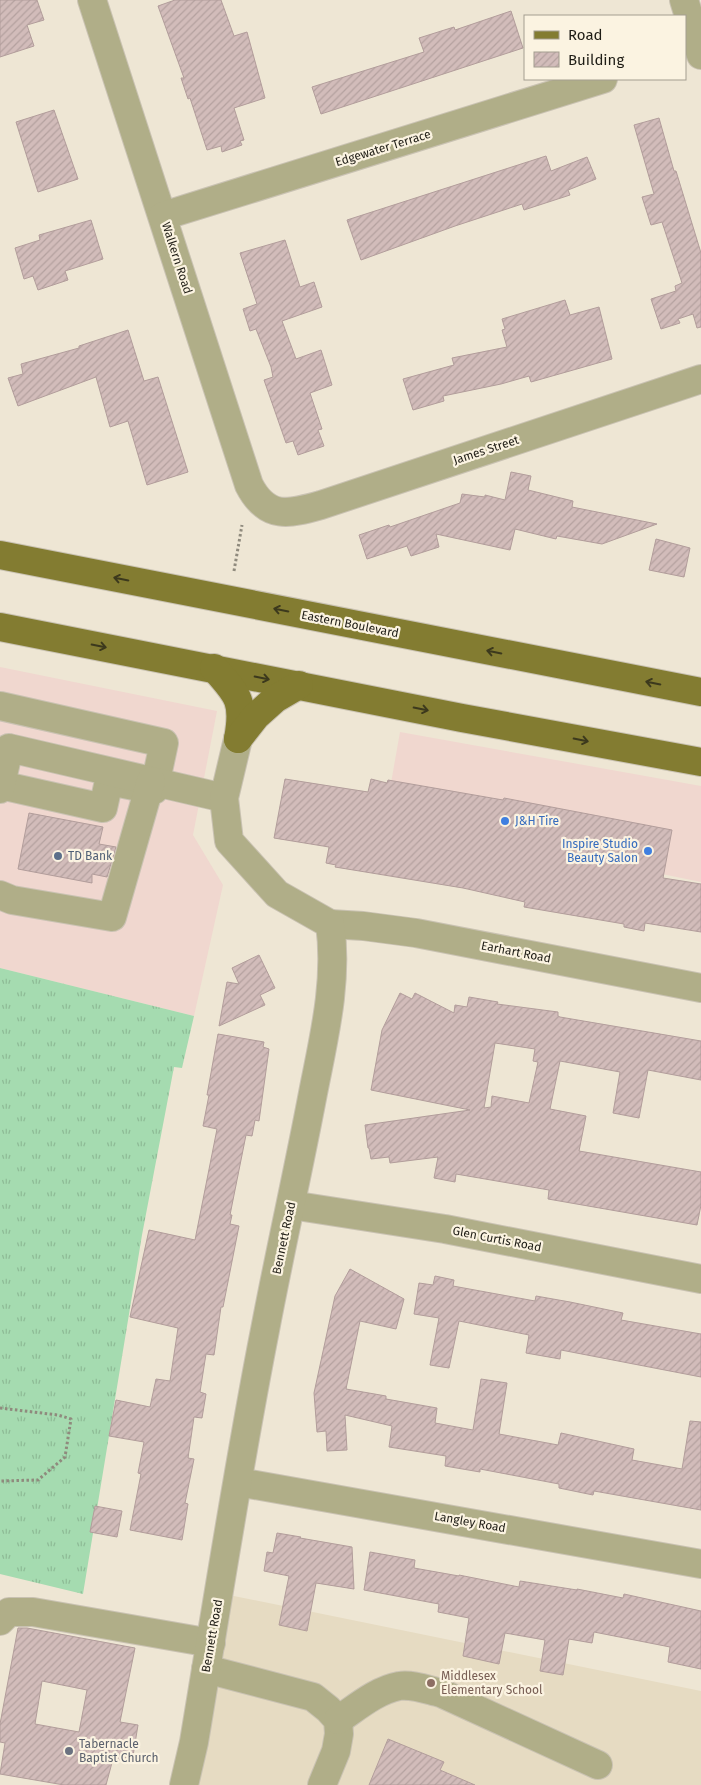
<svg xmlns="http://www.w3.org/2000/svg" width="701" height="1785" viewBox="0 0 701 1785" font-family="'Fira Sans',sans-serif">
<style>
.commercial{fill:#f0d7cf}
.built{fill:#e6dbc2}
.grass{fill:url(#grass-tufts)}
.building{fill:url(#building-hatch);stroke:#b29d9b;fill-rule:evenodd}
.lines{fill:none;stroke-linecap:round;stroke-linejoin:round}
.minor-casing{stroke:#c9c2b2;stroke-width:30}
.major-casing{stroke:#c9c2b2;stroke-width:30}
.path{stroke:#8f8a7d;stroke-width:3;stroke-dasharray:2.5 2.5;stroke-linecap:butt}
.minor{stroke:#b0ae88;stroke-width:28}
.major{stroke:#837c31;stroke-width:28}
.oneway{stroke:#3c391d}
.shop-dot{fill:#3f7fe0;stroke:#fbf3e1;stroke-width:2}
.service-dot{fill:#5c6f8a;stroke:#fbf3e1;stroke-width:2}
.education-dot{fill:#8d6e63;stroke:#fbf3e1;stroke-width:2}
.worship-dot{fill:#6b7280;stroke:#fbf3e1;stroke-width:2}
.labels{text-anchor:middle;stroke-width:4.5;stroke-linejoin:round;paint-order:stroke}
.street-label{font-size:12px;fill:#1e1c15;stroke:#fbf3e1}
.shop-label{font-size:12px;fill:#366cbe;stroke:#fbf3e1;text-anchor:start}
.service-label{font-size:12px;fill:#4e5e75;stroke:#fbf3e1;text-anchor:start}
.education-label{font-size:12px;fill:#785e54;stroke:#fbf3e1;text-anchor:start}
.worship-label{font-size:12px;fill:#5b616d;stroke:#fbf3e1;text-anchor:start}
</style>
<defs>
<pattern id="grass-tufts" width="24" height="20" patternUnits="userSpaceOnUse" patternTransform="scale(1.25)"><rect width="24" height="20" fill="#a5dbb0"/><path d="M3 7l-1-3M5 7V3M7 7l1-3M15 17l-1-3M17 17v-4M19 17l1-3" fill="none" stroke="#8ebb96"/></pattern>
<pattern id="building-hatch" width="6" height="6" patternUnits="userSpaceOnUse" patternTransform="scale(1.25)"><rect width="6" height="6" fill="#d2bcba"/><path d="M-1 1l2-2M0 6l6-6M5 7l2-2" fill="none" stroke="#b4a19f"/></pattern>
</defs>
<rect width="100%" height="100%" fill="#eee6d4"/>
<g class="commercial">
<path d="M0,667l217,44 -24,124 30,50 -29,131 -194,-48z"/>
<path d="M400,732l301,54v96l-316,-65z"/>
</g>
<path class="built" d="M219,1593l482,98v94h-519z"/>
<path class="grass" d="M0,968l194,48 -12,52 -8,-1 -32,168 -59,359 -83,-20z"/>
<g class="building">
<path d="M0,0h37l7,20 -17,5 7,21 -34,11z"/>
<path d="M175,0h46l13,36 13,-4 18,66 -31,10 10,32 -4,1 2,4 -20,7 -1,-6 -14,4 -17,-52 -2,1 -7,-21h3l-26,-72z"/>
<path d="M511,11l12,37 -202,66 -9,-27 112,-35 -5,-14 35,-11 1,3z"/>
<path d="M54,110l24,69 -40,13 -22,-70z"/>
<path d="M659,118l15,53h2l25,82v74l-4,1 -4,-14 -15,5 2,4 -19,6 -10,-30 25,-8 -1,-5 7,-3 -20,-61 -11,3 -9,-28 12,-3 -20,-69z"/>
<path d="M546,156l5,15 36,-14 9,22 -28,11 2,5 -46,15 -2,-6 -67,22 -94,34 -14,-40z"/>
<path d="M91,220l12,39 -38,12 3,9 -30,10 -5,-14 -9,3 -9,-31 25,-8 -1,-5z"/>
<path d="M285,240l15,47 14,-5 8,25 -40,14 14,38 25,-9 11,35 -22,8 12,36 -4,1 6,16 -26,9 -5,-14 -7,2 -22,-63 9,-3 -2,-10 -15,-38 -6,2 -7,-22 14,-5 -17,-51z"/>
<path d="M565,300l5,15 29,-8 13,52 -81,23 -2,-6 -28,8 -58,12 1,5 -31,9 -10,-31 51,-14 -2,-7 55,-11 -5,-17 3,-1 -3,-10z"/>
<path d="M128,330l16,51 14,-4 30,95 -41,13 -19,-64 -18,6 -14,-50 -78,29 -10,-28 15,-4 -2,-10 58,-16v-2z"/>
<path d="M511,472l20,4 -3,14 45,11 -1,6 85,17 -55,20 -45,-8 -1,3 -41,-10 -5,21 -74,-16 3,13 -28,9 -4,-10 -40,13 -8,-24 30,-10 1,2 70,-24 2,-9 23,3v-2l20,5z"/>
<path d="M656,539l34,9 -6,29 -35,-7z"/>
<path d="M285,779l83,13 3,-13 16,4 1,-3 115,20 1,-2 168,32 -9,48 38,6v48l-56,-9 -1,8 -20,-4v-3l-100,-17 1,-5 -62,-14 -128,-21 1,-2 -10,-2 3,-16 -55,-9z"/>
<path d="M29,813l74,14 -4,17 17,3 -9,30 -15,-3v9l-74,-14z"/>
<path d="M259,955l16,33 -15,7 5,10 -46,21 8,-44 12,2 -7,-16z"/>
<path d="M400,993l12,6 3,-6 39,20 1,-8 12,2 2,-10 29,5 -1,2 61,8v4l2,1 141,24v39l-53,-10 -9,48 -26,-5 7,-41 -60,-11 -10,48 36,7 -7,35 122,21v33l-4,20 -149,-26 1,-9 -93,-16 -1,8 -21,-4 4,-21 -48,6 -1,-6 -18,2 -2,-11h-1l-3,-23 105,-15 -99,-20 11,-60zM495,1043l40,6 -2,12 5,1 -9,41 -37,-7 -1,11 -7,1z"/>
<path d="M218,1034l46,8 -1,5 6,2 -10,72 -4,-1 -3,16 -6,-1 -16,80h2l-2,9 9,2 -16,81h-2l-7,48 -8,-1 -6,38 6,2 -4,24 -8,-1 -6,41 6,1 -9,44 3,1 -6,36 -52,-10 11,-56 -3,-1 6,-31 -35,-6 7,-36 34,7 6,-28 14,2 8,-53 -48,-11 19,-87 46,10 22,-111 -14,-3 6,-31h-2z"/>
<path d="M350,1269l54,30 -8,30 -36,-8 -14,68 40,7v3l51,9 -2,15 38,7 8,-51 26,4 -8,51 59,11 3,-12 73,16 -2,11 50,9 8,-48 11,1v88l-107,-19 -1,4 -34,-7v-4l-79,-15v3l-35,-6 1,-10 -57,-9 3,-21 -47,-11 2,35 -20,1 -1,-20 -9,1 -3,-39 21,-97z"/>
<path d="M435,1276l19,4 -1,6 82,15 1,-5 34,6 53,11 -2,7 80,14v43l-140,-27 -1,9 -34,-6 3,-18 -70,-14 -10,47 -19,-3 9,-47 -25,-4 5,-31 14,2z"/>
<path d="M95,1506l27,5 -5,26 -27,-5z"/>
<path d="M277,1533l24,4 -1,1 52,9 2,42 -38,-6 -9,48 -28,-6 10,-49 -25,-5 3,-19 6,1z"/>
<path d="M370,1552l45,8 -1,8 45,8v-1l60,12 1,-6 57,9v-1l46,9 1,-4 77,17v58l-33,-7 2,-15 -76,-15 -2,11 -23,-4 -6,36 -23,-4 5,-31 -40,-7 -6,31 -36,-8 6,-38 -31,-6 1,-8 -75,-14z"/>
<path d="M18,1628h9l108,20 -15,74 18,3 -6,37 -19,-3 -7,26h-42l-64,-11 5,-31 -5,-1v-18zM42,1681l45,9 -8,42 -44,-8z"/>
<path d="M388,1739l56,23 -4,8 35,15h-106z"/>
</g>
<g class="lines">
<defs>
<g id="minor">
<path d="M92,0l157,485c18,35 40,29 72,20l380,-126"/>
<path d="M684,0l17,55"/>
<path d="M163,216l440,-137"/>
<path d="M0,706l164,37 -10,47 -45,-9 -6,27 -103,-23"/>
<path d="M0,789l9,-41 215,50"/>
<path d="M0,895l12,5 100,17 39,-136"/>
<path d="M330,924l33,2 53,7 285,55"/>
<path d="M291,1205l154,24 256,50"/>
<path d="M238,1482l463,82"/>
<path d="M0,1621l9,-9h24l178,31"/>
<path d="M206,1669l107,28 15,12 10,11 1,14 -3,17 -14,34"/>
<path d="M338,1720c18,-12 39,-30 61,-34 14,-2 29,4 42,7l157,72"/>
<path d="M184,1785l10,-43c23,-137 44,-275 71,-412 15,-79 33,-158 48,-237 11,-56 25,-112 17,-169l-53,-30 -48,-53 -5,-43 14,-59"/>
</g>
<g id="major">
<path d="M0,555l701,137"/>
<path d="M0,627l462,91 239,44"/>
<path d="M214,668c24,27 31,33 24,71"/>
<path d="M238,739l18,-23 19,-17 24,-14"/>
</g>
</defs>
<use href="#minor" class="minor-casing"/>
<use href="#major" class="major-casing"/>
<g class="path">
<path d="M234,571l8,-46"/>
<path d="M0,1408l58,7 13,4 -6,38 -27,23 -38,1"/>
</g>
<use href="#minor" class="minor"/>
<use href="#major" class="major"/>
</g>
<defs><path id="oneway-shaft" d="M-6 0H5M1.5-3L5.5 0L1.5 3" fill="none" stroke-width="1.6" stroke-linecap="round" stroke-linejoin="round" transform="scale(1.25)"/></defs>
<g class="oneway">
<use href="#oneway-shaft" transform="translate(121 579) rotate(-169)"/>
<use href="#oneway-shaft" transform="translate(281 610) rotate(-169)"/>
<use href="#oneway-shaft" transform="translate(99 646) rotate(11)"/>
<use href="#oneway-shaft" transform="translate(494 652) rotate(-169)"/>
<use href="#oneway-shaft" transform="translate(262 678) rotate(11)"/>
<use href="#oneway-shaft" transform="translate(653 683) rotate(-169)"/>
<use href="#oneway-shaft" transform="translate(421 709) rotate(11)"/>
<use href="#oneway-shaft" transform="translate(581 740) rotate(11)"/>
</g>
<g class="shop-dot">
<circle cx="505" cy="821" r="5"/>
<circle cx="648" cy="851" r="5"/>
</g>
<circle class="service-dot" cx="58" cy="856" r="5"/>
<circle class="education-dot" cx="431" cy="1683" r="5"/>
<circle class="worship-dot" cx="69" cy="1751" r="5"/>
<g class="labels">
<g class="street-label">
<text transform="translate(383 148) rotate(-17)" y="4">Edgewater Terrace</text>
<text transform="translate(177 258) rotate(72)" y="4">Walkern Road</text>
<text transform="translate(486 450) rotate(-18)" y="4">James Street</text>
<text transform="translate(350 624) rotate(11)" y="4">Eastern Boulevard</text>
<text transform="translate(516 952) rotate(11)" y="4">Earhart Road</text>
<text transform="translate(284 1238) rotate(-78)" y="4">Bennett Road</text>
<text transform="translate(497 1239) rotate(11)" y="4">Glen Curtis Road</text>
<text transform="translate(470 1522) rotate(10)" y="4">Langley Road</text>
<text transform="translate(212 1636) rotate(-80)" y="4">Bennett Road</text>
</g>
<g class="shop-label">
<text x="515" y="825">J&amp;H Tire</text>
<text x="638" y="848" text-anchor="end">Inspire Studio<tspan x="638" dy="14">Beauty Salon</tspan></text>
</g>
<g class="service-label">
<text x="68" y="860">TD Bank</text>
</g>
<g class="education-label">
<text x="441" y="1680">Middlesex<tspan x="441" dy="14">Elementary School</tspan></text>
</g>
<g class="worship-label">
<text x="79" y="1748">Tabernacle<tspan x="79" dy="14">Baptist Church</tspan></text>
</g>
</g>
<rect x="524" y="15" width="162" height="65" fill="#fbf3e1" stroke="#a39d8f"/>
<rect x="534" y="31" width="25" height="8" fill="#837c31" stroke="#a39d8f"/>
<text x="568" y="40" font-size="15" fill="#1e1c15">Road</text>
<rect x="534" y="52" width="25" height="15" fill="url(#building-hatch)" stroke="#a39d8f"/>
<text x="568" y="65" font-size="15" fill="#1e1c15">Building</text>
</svg>
